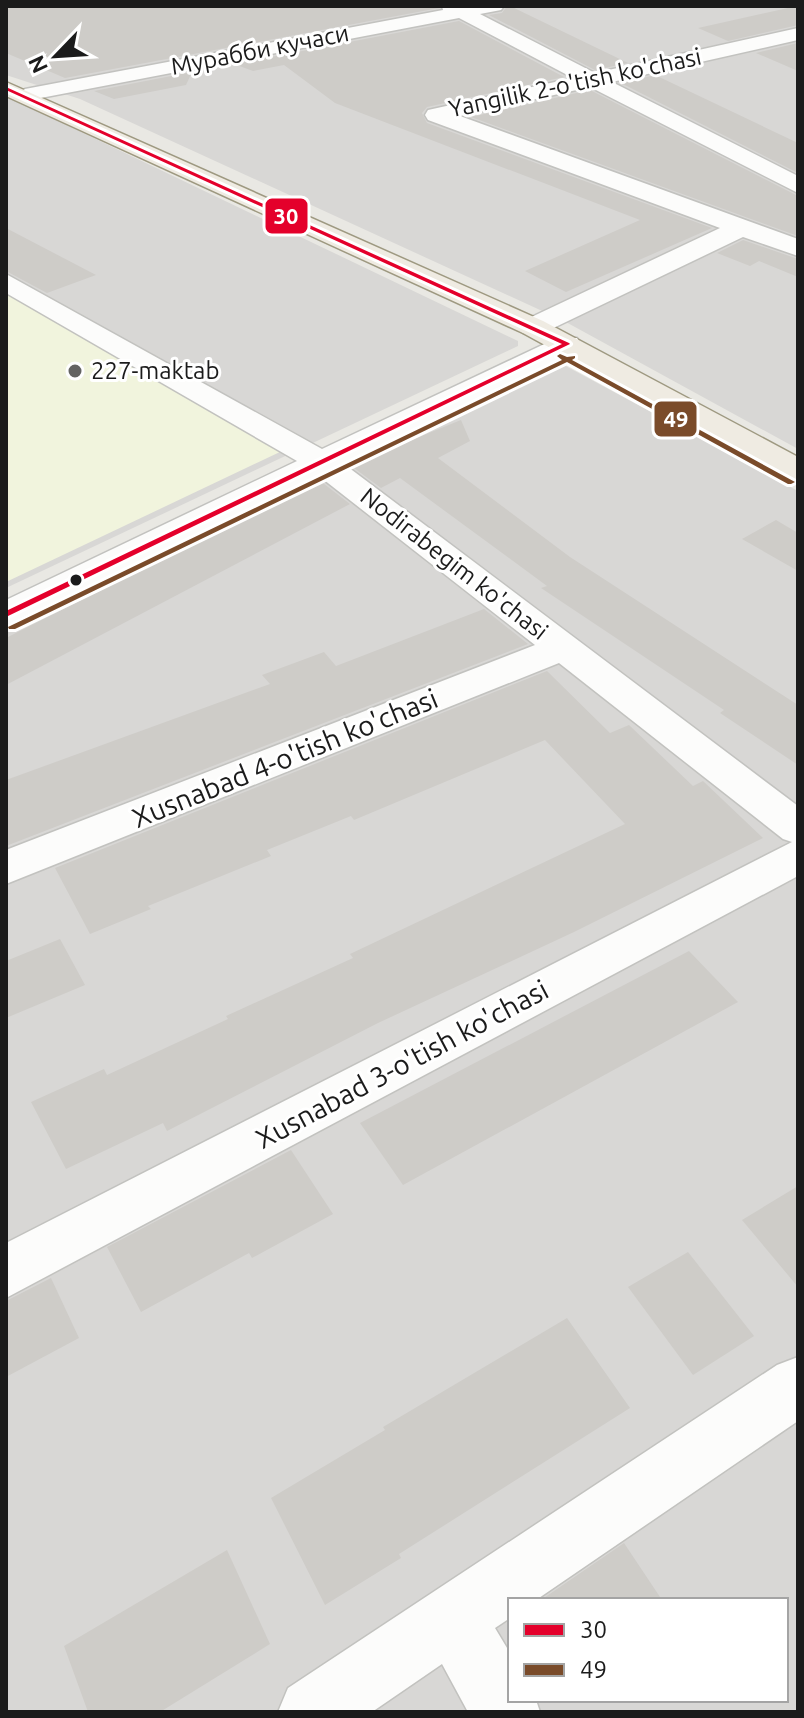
<svg xmlns="http://www.w3.org/2000/svg" width="804" height="1718" viewBox="0 0 804 1718" font-family="Ubuntu,sans-serif">
<style>
.residential{fill:#d8d7d5;fill-rule:evenodd}
.education{fill:#f1f4dd}
.building{fill:#ceccc8}
.lines{fill:none;stroke-linecap:round;stroke-linejoin:round}
.minor-casing{stroke:#c2c2bf;stroke-width:3}
.major-casing{stroke:#9e9981;stroke-width:3}
.minor{fill:#fcfcfb;fill-rule:evenodd}
.major{fill:#efebe2;fill-rule:evenodd}
.bus-1-casing{stroke:#fff;stroke-width:6}
.bus-2-casing{stroke:#fff;stroke-width:6}
.bus-1{fill:#e4002b;fill-rule:evenodd}
.bus-2{fill:#7a4b2a;fill-rule:evenodd}
.poi-dot{fill:#636361;stroke:#fff;stroke-width:3}
.bus-dot{fill:#1b1b1b;stroke:#fff;stroke-width:3}
.labels{text-anchor:middle;stroke-width:6;stroke-linejoin:round;paint-order:stroke}
.far-street-label{font-size:24px;fill:#1b1b1b;stroke:#fff}
.far-poi-label{font-size:24px;fill:#1b1b1b;stroke:#fff;text-anchor:start}
.street-label{font-size:28px;fill:#1b1b1b;stroke:#fff}
.line-badge{stroke:#fff;stroke-width:3}
.badge-label{font-size:22px;text-anchor:middle;font-weight:bold;fill:#fff}
</style>
<rect width="100%" height="100%" fill="#e9e8e3"/>
<g class="residential">
<path d="M6,6h792v443l-234,-128 -484,-222 -74,-24z"/>
<path d="M6,96l512,245v5l-512,242z"/>
<path d="M549,357l249,134v1221h-792v-1087zM510,1600h276v100h-276z"/>
</g>
<path class="education" d="M6,291l276,160 -276,131z"/>
<g class="building">
<path d="M6,6h433v2l-374,70 -59,-25z"/>
<path d="M507,6h3l118,57 -33,7 -106,-55 13,-2z"/>
<path d="M797,6l1,19 -70,16 -30,-13z"/>
<path d="M459,21l105,56 -137,30 -5,6 5,10 285,105 -146,64 -41,-21 115,-51 -305,-117 -51,-38 -31,6 -19,-7z"/>
<path d="M798,43v28l-42,-18z"/>
<path d="M192,72l-6,13 -72,14 -20,-8z"/>
<path d="M655,75l143,68v30l-177,-90z"/>
<path d="M590,90l208,106v40l-327,-119z"/>
<path d="M6,228l90,47 -49,18 -41,-22z"/>
<path d="M743,240l55,19v18l-39,-16 -9,5 -33,-13z"/>
<path d="M461,420l9,21 -32,17 132,99 228,148v60l-78,-52 4,-3 -183,-122 6,-2 -147,-108 -19,10 -31,-23z"/>
<path d="M319,480l31,24 -344,181v-47z"/>
<path d="M776,520l22,13v38l-56,-32z"/>
<path d="M484,609l44,35 -522,202v-66l264,-96 -8,-9 62,-23 12,14z"/>
<path d="M547,671l63,62 19,-8 64,61 10,-5 60,57 -189,94 -196,91 -211,108 -4,-8 -97,46 -35,-67 73,-33 3,6 121,-56 -2,-3 127,-58 -3,-4 275,-130 -80,-84 -191,80 -3,-4 -84,34 4,6 -123,50 3,3 -61,25 -35,-66z"/>
<path d="M60,939l25,46 -79,33v-57z"/>
<path d="M689,951l49,51 -335,183 -43,-62z"/>
<path d="M291,1150l42,64 -81,44 -3,-5 -108,59 -34,-65z"/>
<path d="M798,1186v101l-56,-67z"/>
<path d="M688,1252l66,84 -61,39 -65,-88z"/>
<path d="M51,1278l28,60 -73,39v-76z"/>
<path d="M567,1318l63,90 -231,146 2,4 -76,47 -54,-107 114,-68 -2,-3z"/>
<path d="M624,1543l38,57h-121z"/>
<path d="M227,1550l43,94 -110,68h-72l-24,-66z"/>
</g>
<g class="lines">
<defs>
<g id="minor">
<path d="M442,6h62l-3,4 -21,4 115,59 203,-45v12l-186,42 186,94v17l-208,-106 -130,29 338,123v17l-55,-19 -200,96h-20l-4,-6 4,-6 197,-93 -292,-108 -3,-5 3,-5 145,-32 -114,-60 -434,83 -11,-6 11,-6 418,-79z"/>
<path d="M6,274l316,175 235,-111h20l4,6 -4,6 -233,114 454,342v70l-792,422v-55l786,-401 -9,-3 -224,-176 -553,221v-34l529,-205 -216,-169 -313,149v-25l291,-139 -291,-168z"/>
<path d="M798,1357v64l-262,179h-26v18l-15,10 15,25v47h26l4,12h-72l-26,-48 -70,48h-94l10,-24 489,-323z"/>
</g>
<path id="major" d="M6,82l537,239 255,136v23l-12,-3 -263,-144 -517,-237z"/>
</defs>
<use href="#minor" class="minor-casing"/>
<use href="#major" class="major-casing"/>
<use href="#minor" class="minor"/>
<use href="#major" class="major"/>
<defs>
<path id="bus-1" d="M6,87l563,256 1,1 -564,273v-6l556,-267 -556,-254z"/>
<path id="bus-2" d="M560,354l7,3 8,-1v2l-3,2 223,122 -4,2h-3l-221,-122 -552,267h-6l-1,-2 554,-267 -5,-4z"/>
</defs>
<use href="#bus-1" class="bus-1-casing"/>
<use href="#bus-2" class="bus-2-casing"/>
<use href="#bus-1" class="bus-1"/>
<use href="#bus-2" class="bus-2"/>
</g>
<circle class="poi-dot" cx="75" cy="371" r="8"/>
<circle class="bus-dot" cx="76" cy="580" r="7"/>
<g class="labels">
<g class="far-street-label">
<text transform="translate(260 50) rotate(-11)" y="8">Мурабби кучаси</text>
<text transform="translate(575 83) rotate(-12)" y="8">Yangilik 2-o'tish ko'chasi</text>
<text transform="translate(454 564) rotate(38)" y="8">Nodirabegim ko'chasi</text>
</g>
<g class="far-poi-label">
<text x="91" y="379">227-maktab</text>
</g>
<g class="street-label">
<text transform="translate(285 758) rotate(-22)" y="10">Xusnabad 4-o'tish ko'chasi</text>
<text transform="translate(402 1064) rotate(-28)" y="10">Xusnabad 3-o'tish ko'chasi</text>
</g>
</g>
<g class="line-badge">
<rect x="264" y="197" width="45" height="38" rx="8" fill="#e4002b"/>
<rect x="653" y="400" width="45" height="38" rx="8" fill="#7a4b2a"/>
</g>
<g class="badge-label">
<text x="286" y="224">30</text>
<text x="676" y="427">49</text>
</g>
<rect width="804" height="1718" fill="none" stroke="#1b1b1b" stroke-width="16"/>
<rect x="508" y="1598" width="280" height="104" fill="#ffffff" stroke="#a4a4a4" stroke-width="2"/>
<rect x="524" y="1624" width="40" height="12" fill="#e4002b" stroke="#a4a4a4" stroke-width="2"/>
<text x="580" y="1638" font-size="24" fill="#1b1b1b">30</text>
<rect x="524" y="1664" width="40" height="12" fill="#7a4b2a" stroke="#a4a4a4" stroke-width="2"/>
<text x="580" y="1678" font-size="24" fill="#1b1b1b">49</text>
<g transform="translate(56 56) rotate(245)" stroke="#ffffff" stroke-width="6" paint-order="stroke">
<path d="M0-6L14 30L0 20L-14 30Z" fill="#1b1b1b"/>
<text y="-12" font-size="22" font-weight="bold" text-anchor="middle" fill="#1b1b1b">N</text>
</g>
</svg>
